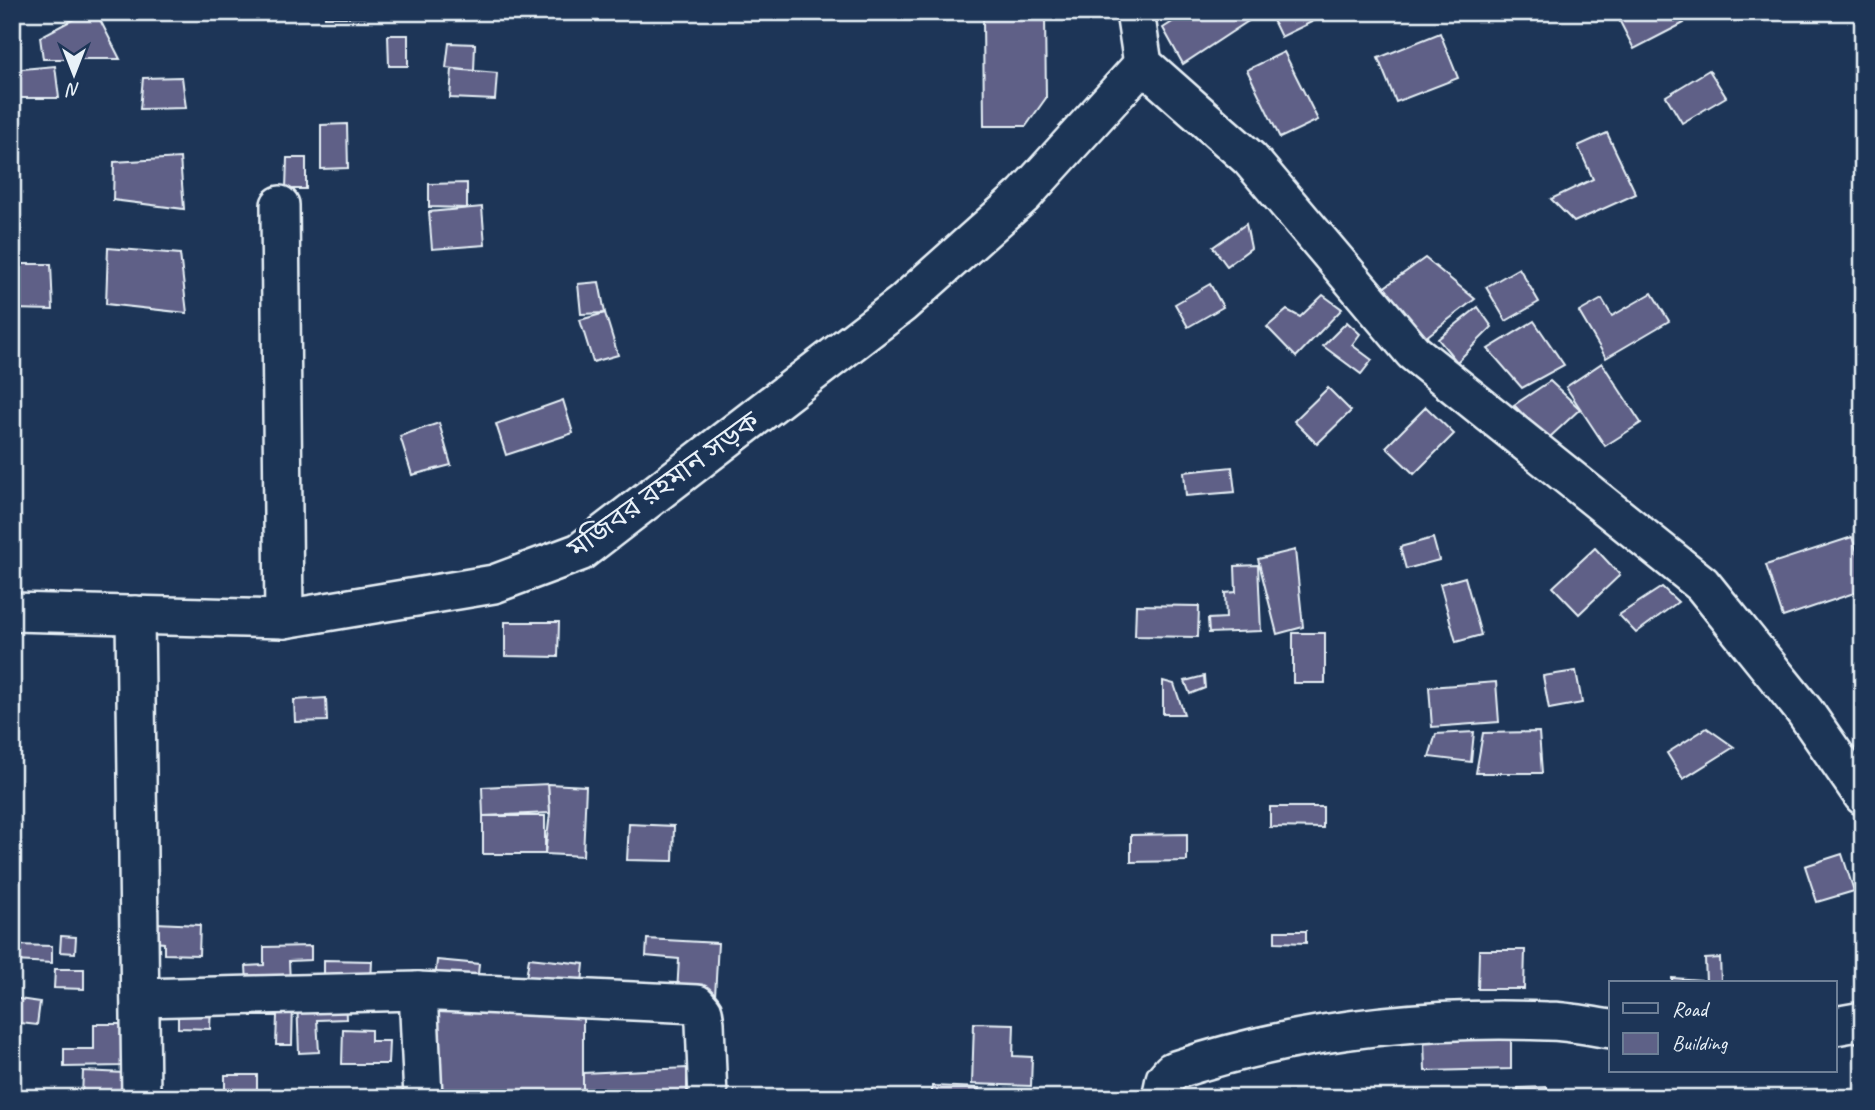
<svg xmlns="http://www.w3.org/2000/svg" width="1875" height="1110" viewBox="0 0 1875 1110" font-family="Caveat,'Noto Sans Bengali',sans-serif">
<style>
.building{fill:#5e6187;stroke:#e8f1f8;stroke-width:2}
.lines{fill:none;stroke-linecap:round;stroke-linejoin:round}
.street-casing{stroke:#e8f1f8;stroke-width:42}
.street{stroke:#1d3557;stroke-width:37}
.labels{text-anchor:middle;stroke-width:6;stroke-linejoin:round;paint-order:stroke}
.street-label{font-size:28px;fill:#e8f1f8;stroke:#1d3557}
</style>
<rect width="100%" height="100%" fill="#1d3557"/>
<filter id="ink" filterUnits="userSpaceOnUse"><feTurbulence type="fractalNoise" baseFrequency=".0143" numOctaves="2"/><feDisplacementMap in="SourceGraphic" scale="14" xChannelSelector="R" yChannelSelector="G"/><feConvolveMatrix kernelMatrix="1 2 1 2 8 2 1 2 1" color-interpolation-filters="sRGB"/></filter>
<g filter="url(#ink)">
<g class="building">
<path d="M87,12h9l24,47h-77l-3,-22z"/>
<rect x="325" y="12" width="40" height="5"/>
<path d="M1188,12h65l3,4 -73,48 -20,-36z"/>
<path d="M1269,12h63l-51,25z"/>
<path d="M1615,12h63l6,11 -50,26z"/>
<path d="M1045,16l1,82 -20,28h-42l-1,-109z"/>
<path d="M1440,33l18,45 -62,24 -18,-44z"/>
<path d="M388,35h20v31h-19z"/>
<path d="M449,43l26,1 -1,27 -28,-3z"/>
<path d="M1284,52l34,68 -38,18 -33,-68z"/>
<path d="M55,66l4,32h-47v-28z"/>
<path d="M452,69l45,4 -2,27 -45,-2z"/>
<path d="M1709,70l17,27 -44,26 -16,-27z"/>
<path d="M182,77l4,31 -46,1 3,-31z"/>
<path d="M347,124l1,44 -27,1v-44z"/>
<path d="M1607,133l29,61 -62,28 -23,-23 42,-20 -15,-33z"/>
<path d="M180,158l4,51 -71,-9 1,-38z"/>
<path d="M287,158h19v31h-20z"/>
<path d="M467,183v25l-38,-1v-23z"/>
<path d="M482,207l3,38 -53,4 -3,-37z"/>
<path d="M1246,224l5,24 -24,18 -14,-19z"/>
<path d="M108,248l72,6 7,59 -81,-9z"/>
<path d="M1425,258l50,41 -54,42 -46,-47z"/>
<path d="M12,264h39l2,46 -41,-1z"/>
<path d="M1519,268l20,34 -33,19 -20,-34z"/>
<path d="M599,282l6,31 -24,1 -3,-30z"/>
<path d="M1210,284l13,23 -35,20 -13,-23z"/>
<path d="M1652,293l17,28 -63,37 -27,-46 23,-13 10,17z"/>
<path d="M1323,295l19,14 -46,48 -29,-30 20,-17 13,7z"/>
<path d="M1478,307l14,20 -35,35 -19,-23z"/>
<path d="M605,313l13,42 -25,7 -13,-42z"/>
<path d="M1534,321l30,44 -42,23 -34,-39z"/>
<path d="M1347,322l13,12 -8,11 20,15 -11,14 -38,-28z"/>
<path d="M1602,363l39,60 -36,23 -39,-59z"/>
<path d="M1550,381l30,28 -30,28 -18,-13 -18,-19z"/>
<path d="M1328,388l23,23 -34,33 -23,-23z"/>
<path d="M563,400l10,33 -67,22 -10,-31z"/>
<path d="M1426,407l28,27 -40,40 -28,-27z"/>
<path d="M439,423l12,42 -39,10 -12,-39z"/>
<path d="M1232,467l3,25 -49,4 -2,-24z"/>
<path d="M1852,537l11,31v22l-80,27 -17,-52z"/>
<path d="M1433,538l6,22 -33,9 -6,-22z"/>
<path d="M1595,548l25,27 -41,39 -26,-27z"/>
<path d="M1295,550l8,77 -26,7 -19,-75z"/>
<path d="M1258,565l3,66 -52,2 -1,-14 18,-1 -1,-25 11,-1 -1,-26z"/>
<path d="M1465,577l16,58 -25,7 -16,-58z"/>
<path d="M1662,587l16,15 -42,31 -17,-18z"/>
<path d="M1136,605l63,1 -1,31 -63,-1z"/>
<path d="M505,622h54l-1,35 -53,-1z"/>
<rect x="1293" y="633" width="32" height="50"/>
<path d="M1576,671l6,32 -33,6 -6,-33z"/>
<path d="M1204,676l1,12 -15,6 -5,-13z"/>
<path d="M1163,681l11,3 10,30h-21z"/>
<path d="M1496,682l3,40 -67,5 -3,-40z"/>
<path d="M326,698l1,23 -32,1 -1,-22z"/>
<path d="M1707,728l27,19 -51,32 -16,-26z"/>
<path d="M1474,732l-3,30 -42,-5 7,-23z"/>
<path d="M1539,732l3,41h-66l7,-40z"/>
<path d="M548,784l38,2 -3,70 -38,-2 5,-41z"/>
<path d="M548,784l2,29 -67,3 -1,-29z"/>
<path d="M1270,807h53v21l-53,-1z"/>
<rect x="483" y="816" width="62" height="38"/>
<path d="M629,824l45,2 -1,35 -46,-1z"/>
<path d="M1187,834v27l-56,1v-27z"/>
<path d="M1842,854l12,37 -37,11 -12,-36z"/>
<path d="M155,923l45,2 -1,30 -35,-1v-11l-10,-1z"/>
<path d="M1275,931h31v12l-31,-1z"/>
<path d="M61,936l15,1 -1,16 -15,-1z"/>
<path d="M647,939l71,4 -3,53 -38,-3 2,-34 -33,-3z"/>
<path d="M14,945l38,1v17l-38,-2z"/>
<path d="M311,946v14l-22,1 1,21 -43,1 -1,-17 18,-1v-18z"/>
<path d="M1479,950h46l-1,39h-46z"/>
<path d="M529,958l55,6 -3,28 -56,-7z"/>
<path d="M1720,958l1,23 -15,1 -1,-23z"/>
<path d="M324,960l48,1 -1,21h-47z"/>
<path d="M437,960l42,4 -2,20 -42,-3z"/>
<path d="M55,969h29v20l-30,-1z"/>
<path d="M1672,978l29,2v2h-29z"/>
<path d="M12,998l28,4 -3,23 -25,-3z"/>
<path d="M345,998l1,21 -29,1 2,32 -20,1 -2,-54z"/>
<path d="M252,1000h41l-1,45h-16l1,-29h-26z"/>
<path d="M178,1003h33l-1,26 -32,-1z"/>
<path d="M436,1008l147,7v83h-150z"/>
<path d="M974,1023l40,1 -1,32 19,1 -1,29 -59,-2z"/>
<path d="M94,1024h29v42l-59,1v-18h30z"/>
<path d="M343,1029l28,1v11h18l-1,23h-46z"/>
<path d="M1511,1037v32l-86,2 -1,-32z"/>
<path d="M687,1068v30h-104v-25z"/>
<path d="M83,1071l42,2v25h-43z"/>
<rect x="225" y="1075" width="32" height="23"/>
<path d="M932,1086l47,2v10h-47z"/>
<path d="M1547,1087v11h-29v-10z"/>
</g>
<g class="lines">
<defs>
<g id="street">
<path d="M1135,12l8,52 107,95 163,193 289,232 103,128 58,84"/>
<path d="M280,205l4,414"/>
<path d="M12,612l272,7 210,-35 86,-32 322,-248 122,-109 119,-131"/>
<path d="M135,615l6,483"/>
<path d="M418,991l5,107"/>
<path d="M140,998l278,-7 279,13 6,7 2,12 3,75"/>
<path d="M1835,1026l28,-5"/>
<path d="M1161,1098l4,-19 7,-8c121,-40 247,-55 375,-50 21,0 43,5 64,8"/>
</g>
</defs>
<use href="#street" class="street-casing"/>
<use href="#street" class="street"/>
</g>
</g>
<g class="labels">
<g class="street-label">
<text transform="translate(663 484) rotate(-36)" y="10">মজিবর রহমান সড়ক</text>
</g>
</g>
<rect width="1875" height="1110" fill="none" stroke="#1d3557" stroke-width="42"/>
<rect x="21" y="21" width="1833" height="1068" fill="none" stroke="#e8f1f8" stroke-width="2.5" filter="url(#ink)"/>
<rect x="1609" y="981" width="228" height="91" fill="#1d3557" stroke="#6e8097" stroke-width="2"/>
<rect x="1623" y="1003" width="35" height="10" fill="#1d3557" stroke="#6e8097" stroke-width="2"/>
<text x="1672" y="1016" font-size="21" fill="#e8f1f8">Road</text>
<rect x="1623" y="1033" width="35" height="21" fill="#5e6187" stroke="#6e8097" stroke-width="2"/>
<text x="1672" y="1050" font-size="21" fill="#e8f1f8">Building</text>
<g transform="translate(74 74) rotate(180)" stroke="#1d3557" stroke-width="5" paint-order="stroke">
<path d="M0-5L12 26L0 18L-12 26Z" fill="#e8f1f8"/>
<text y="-10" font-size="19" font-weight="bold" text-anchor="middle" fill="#e8f1f8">N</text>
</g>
</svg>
